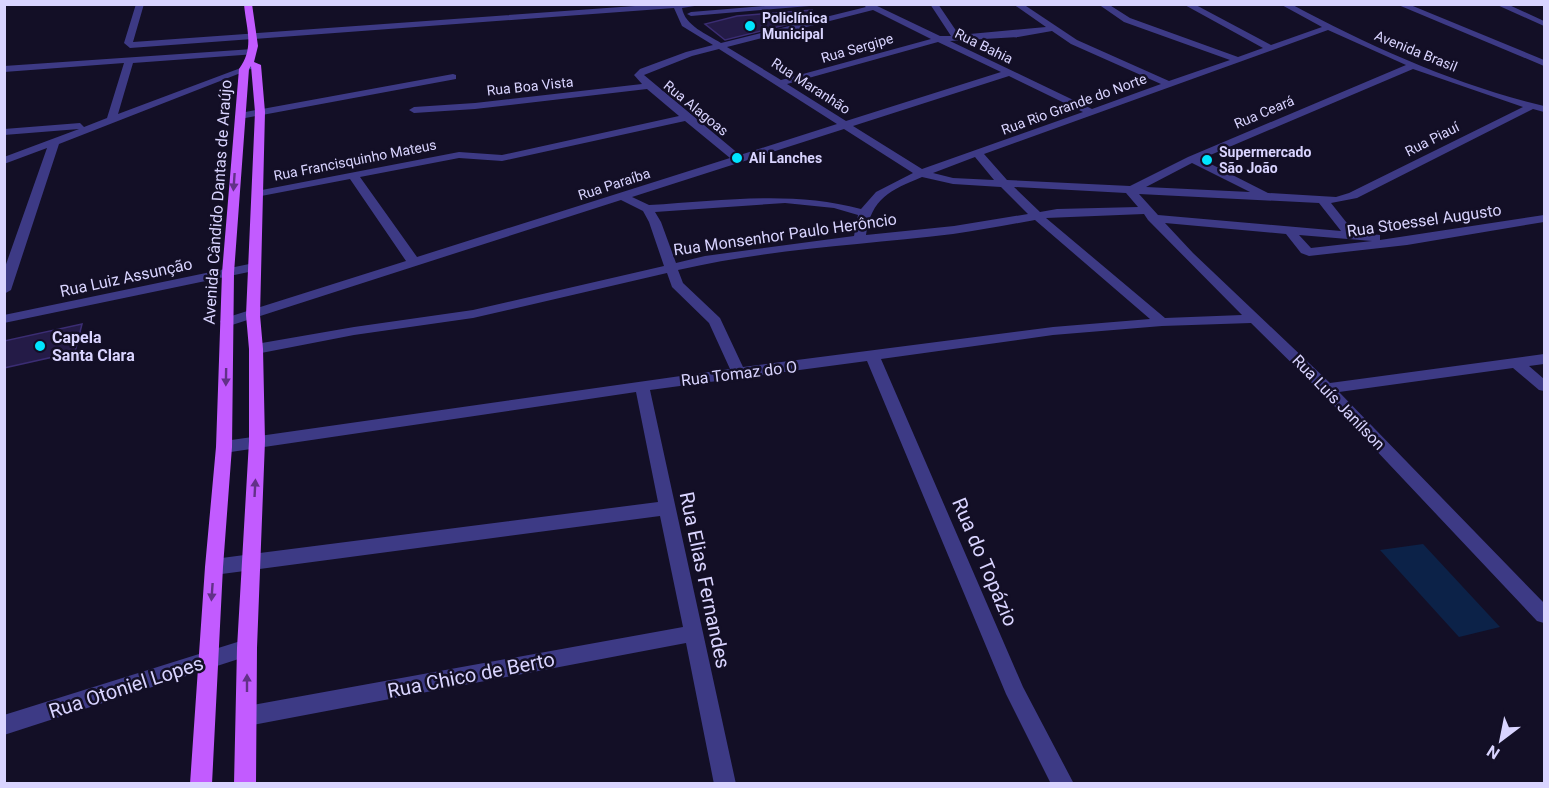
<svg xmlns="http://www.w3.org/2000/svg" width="1549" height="788" viewBox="0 0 1549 788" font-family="Roboto,sans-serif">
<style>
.water{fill:#0c2248}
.building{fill:#241b47;stroke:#3b2d73;stroke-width:1.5}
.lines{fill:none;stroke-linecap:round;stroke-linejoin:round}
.minor{fill:#3d3a85;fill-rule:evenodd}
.major{fill:#c25bff;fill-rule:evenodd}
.oneway{fill:#623188}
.poi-dot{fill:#00e5ff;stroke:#130f26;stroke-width:2}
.labels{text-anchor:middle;stroke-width:5;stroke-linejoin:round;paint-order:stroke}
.far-poi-label{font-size:14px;font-weight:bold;fill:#d9d4ff;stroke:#130f26;text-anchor:start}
.far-street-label{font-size:14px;fill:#d9d4ff;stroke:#130f26}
.street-label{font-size:16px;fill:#d9d4ff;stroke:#130f26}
.poi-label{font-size:16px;font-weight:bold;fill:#d9d4ff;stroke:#130f26;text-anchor:start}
.near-street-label{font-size:20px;fill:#d9d4ff;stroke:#130f26}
</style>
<rect width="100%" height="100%" fill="#130f26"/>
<path class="water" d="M1423,544l77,83 -41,10 -79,-87z"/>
<g class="building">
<path d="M812,10l1,8 -88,22 -20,-16 32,-8z"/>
<path d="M82,324l-7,28 -71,16v-27z"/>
</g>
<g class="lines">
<g class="minor">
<path d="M136,4h8l-11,38 530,-38h44l-25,4c3,18 25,26 39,35l145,-36 -4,-3h11l67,32h11l-21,-32h8l21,31 87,-8 -33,-23h10l54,36 92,41 61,-21 -106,-38 -26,-18h10l22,14 108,39 25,-9 -80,-44h11l77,41 51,-18 -42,-23h11c80,43 165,81 253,102v6l-11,-3 -176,89 -26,5 23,29 26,3v5l164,-25v7l-137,23 -98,11 -8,-3 -15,-19 -121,-11 28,30 137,130 214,-29v10l-15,2 15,13v12l-5,-1 -26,-22 -174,24 205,211v20l-7,-2 -215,-228 -71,-70 -89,3 -109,9 -172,24 142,328 51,97h-23l-45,-90 -139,-333 -217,29 86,394h-22l-28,-141 -439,83 -7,-3 -3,-7 3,-7 7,-3 436,-79 -23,-111 -446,59 -6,-3 -3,-5 3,-5 6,-3 444,-57 -22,-110 -412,61 -6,-2 -2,-4 2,-4 6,-2 506,-72 -21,-46 -37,-36 -5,-14 -194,45 -119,17 -98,19 -7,-5 7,-5 98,-17 119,-17 191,-44 -15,-44 -6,-11 -22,-11 -389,125 -5,1 -7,-4 2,-3 184,-58 -56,-82 -94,18 -4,-1v-4l207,-40 43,3 177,-39 -32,-27 -172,20 -61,4 -5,-3 5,-3 61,-4 167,-19 -8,-9 6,-6 46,-17 27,-7 -31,-19 -8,-18 -544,40 -6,-5zM873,10l58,29 -150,41 -54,-33zM1328,30l78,35 -218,92 -58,29 -123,-6 -23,-26zM1052,31l19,13 90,40 -69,25 -142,-68 68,-4zM938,42l63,30 -155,49 -59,-37zM719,49l118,75 -97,31 -96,-80 48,-19zM1413,69l110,38 -174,86 -13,4 -68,-4 -67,-34zM1009,76l74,36 -161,57 -69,-43zM685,121l45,37 -313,99 -57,-80 99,-19 43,3zM844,129l69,44 -37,19 -15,17c-70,-19 -141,-8 -212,-4l-17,-8zM975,157l19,23 -41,-2 -20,-5zM1192,163l58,29 -104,-5zM922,177l31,7 48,3 27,27 -74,12 -88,9c5,-37 25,-45 56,-58zM1014,187l112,6 12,14 -81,2 -17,3zM1139,194l180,9 22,28 -183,-16zM785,203l49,5 24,7 -4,21 -149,20 -29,7 -15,-41 -6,-10zM1144,214l4,6 94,95 -77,3 -119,-100zM1035,220l115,99 -97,8 -310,40 -23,-49 -37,-35 -5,-13c90,-21 183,-25 275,-36 27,-4 54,-9 82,-14zM1299,235l73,6 -61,7z"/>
<path d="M789,4h44l-142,12 -4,-2 4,-2z"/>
<path d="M1396,4h12l136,56v6z"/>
<path d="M1495,4h12l37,17v5z"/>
<path d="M253,49l3,1v4l-123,9 -15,51 136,-51 7,2 -202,79 -48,146 -7,4v-24l43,-122 -43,16v-7l75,-28 -75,6v-6l76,-6 4,4 23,-9 17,-55 -120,9v-6z"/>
<path d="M453,74l3,1v4l-216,40 -5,-3 5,-3z"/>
<path d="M254,263l4,1 2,3 -2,3 -254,53v-8z"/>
<path d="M247,639l7,3 3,6 -3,6 -250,81v-20z"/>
</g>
<path class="major" d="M244,4h8l6,42 -4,16 7,3 4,47 -5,203 3,34 2,92 -8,207 -1,136h-22l3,-136 12,-207v-92l-3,-34 9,-203 -4,-46 -2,3 -15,204 -2,174 -9,120 -11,217h-22l15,-217 11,-120 6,-174 17,-204c16,-21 7,-41 5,-65z"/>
</g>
<defs><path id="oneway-solid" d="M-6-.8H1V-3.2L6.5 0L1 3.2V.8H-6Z" transform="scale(1.5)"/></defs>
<g class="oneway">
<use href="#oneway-solid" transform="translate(234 182) rotate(94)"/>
<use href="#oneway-solid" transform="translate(226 377) rotate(91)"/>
<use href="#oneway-solid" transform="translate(255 488) rotate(-87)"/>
<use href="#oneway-solid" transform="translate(212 592) rotate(94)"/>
<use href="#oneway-solid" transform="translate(247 683) rotate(-90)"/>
</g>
<g class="poi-dot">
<circle cx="750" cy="26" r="6"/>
<circle cx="737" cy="158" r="6"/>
<circle cx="1207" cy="160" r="6"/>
<circle cx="40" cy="346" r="6"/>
</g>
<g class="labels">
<g class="far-poi-label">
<text x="762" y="23">Policlínica<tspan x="762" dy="16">Municipal</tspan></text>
<text x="1219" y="157">Supermercado<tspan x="1219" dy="16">São João</tspan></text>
<text x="749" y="163">Ali Lanches</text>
</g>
<g class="far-street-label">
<text transform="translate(984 46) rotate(26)" y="5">Rua Bahia</text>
<text transform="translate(857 48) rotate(-16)" y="5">Rua Sergipe</text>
<text transform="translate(1416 51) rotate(22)" y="5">Avenida Brasil</text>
<text transform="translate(530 86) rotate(-6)" y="5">Rua Boa Vista</text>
<text transform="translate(811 86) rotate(33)" y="5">Rua Maranhão</text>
<text transform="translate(1074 104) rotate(-20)" y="5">Rua Rio Grande do Norte</text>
<text transform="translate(696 108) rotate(39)" y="5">Rua Alagoas</text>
<text transform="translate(1264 112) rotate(-23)" y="5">Rua Ceará</text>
<text transform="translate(1432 139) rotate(-27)" y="5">Rua Piauí</text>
<text transform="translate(355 160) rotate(-11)" y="5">Rua Francisquinho Mateus</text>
<text transform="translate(614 184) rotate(-18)" y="5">Rua Paraíba</text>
</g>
<g class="street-label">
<text transform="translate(217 202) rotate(-86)" y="6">Avenida Cândido Dantas de Araújo</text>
<text transform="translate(1424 220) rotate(-8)" y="6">Rua Stoessel Augusto</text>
<text transform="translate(785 234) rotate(-8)" y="6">Rua Monsenhor Paulo Herôncio</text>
<text transform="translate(126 277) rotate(-12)" y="6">Rua Luiz Assunção</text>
<text transform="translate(739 373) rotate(-7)" y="6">Rua Tomaz do O</text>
<text transform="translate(1339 402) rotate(46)" y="6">Rua Luís Janílson</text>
</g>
<g class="poi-label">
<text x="52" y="343">Capela<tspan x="52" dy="18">Santa Clara</tspan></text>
</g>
<g class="near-street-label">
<text transform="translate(985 562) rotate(67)" y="7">Rua do Topázio</text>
<text transform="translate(705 580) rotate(78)" y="7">Rua Elias Fernandes</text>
<text transform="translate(471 675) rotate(-11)" y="7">Rua Chico de Berto</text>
<text transform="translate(126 687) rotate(-18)" y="7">Rua Otoniel Lopes</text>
</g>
</g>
<rect width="1549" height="788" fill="none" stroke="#d9d4ff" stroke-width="12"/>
<g transform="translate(1501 740) rotate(212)" stroke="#130f26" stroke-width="4.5" paint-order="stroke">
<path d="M0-4.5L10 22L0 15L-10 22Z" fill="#d9d4ff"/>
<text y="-9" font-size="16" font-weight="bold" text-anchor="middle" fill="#d9d4ff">N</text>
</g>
</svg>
